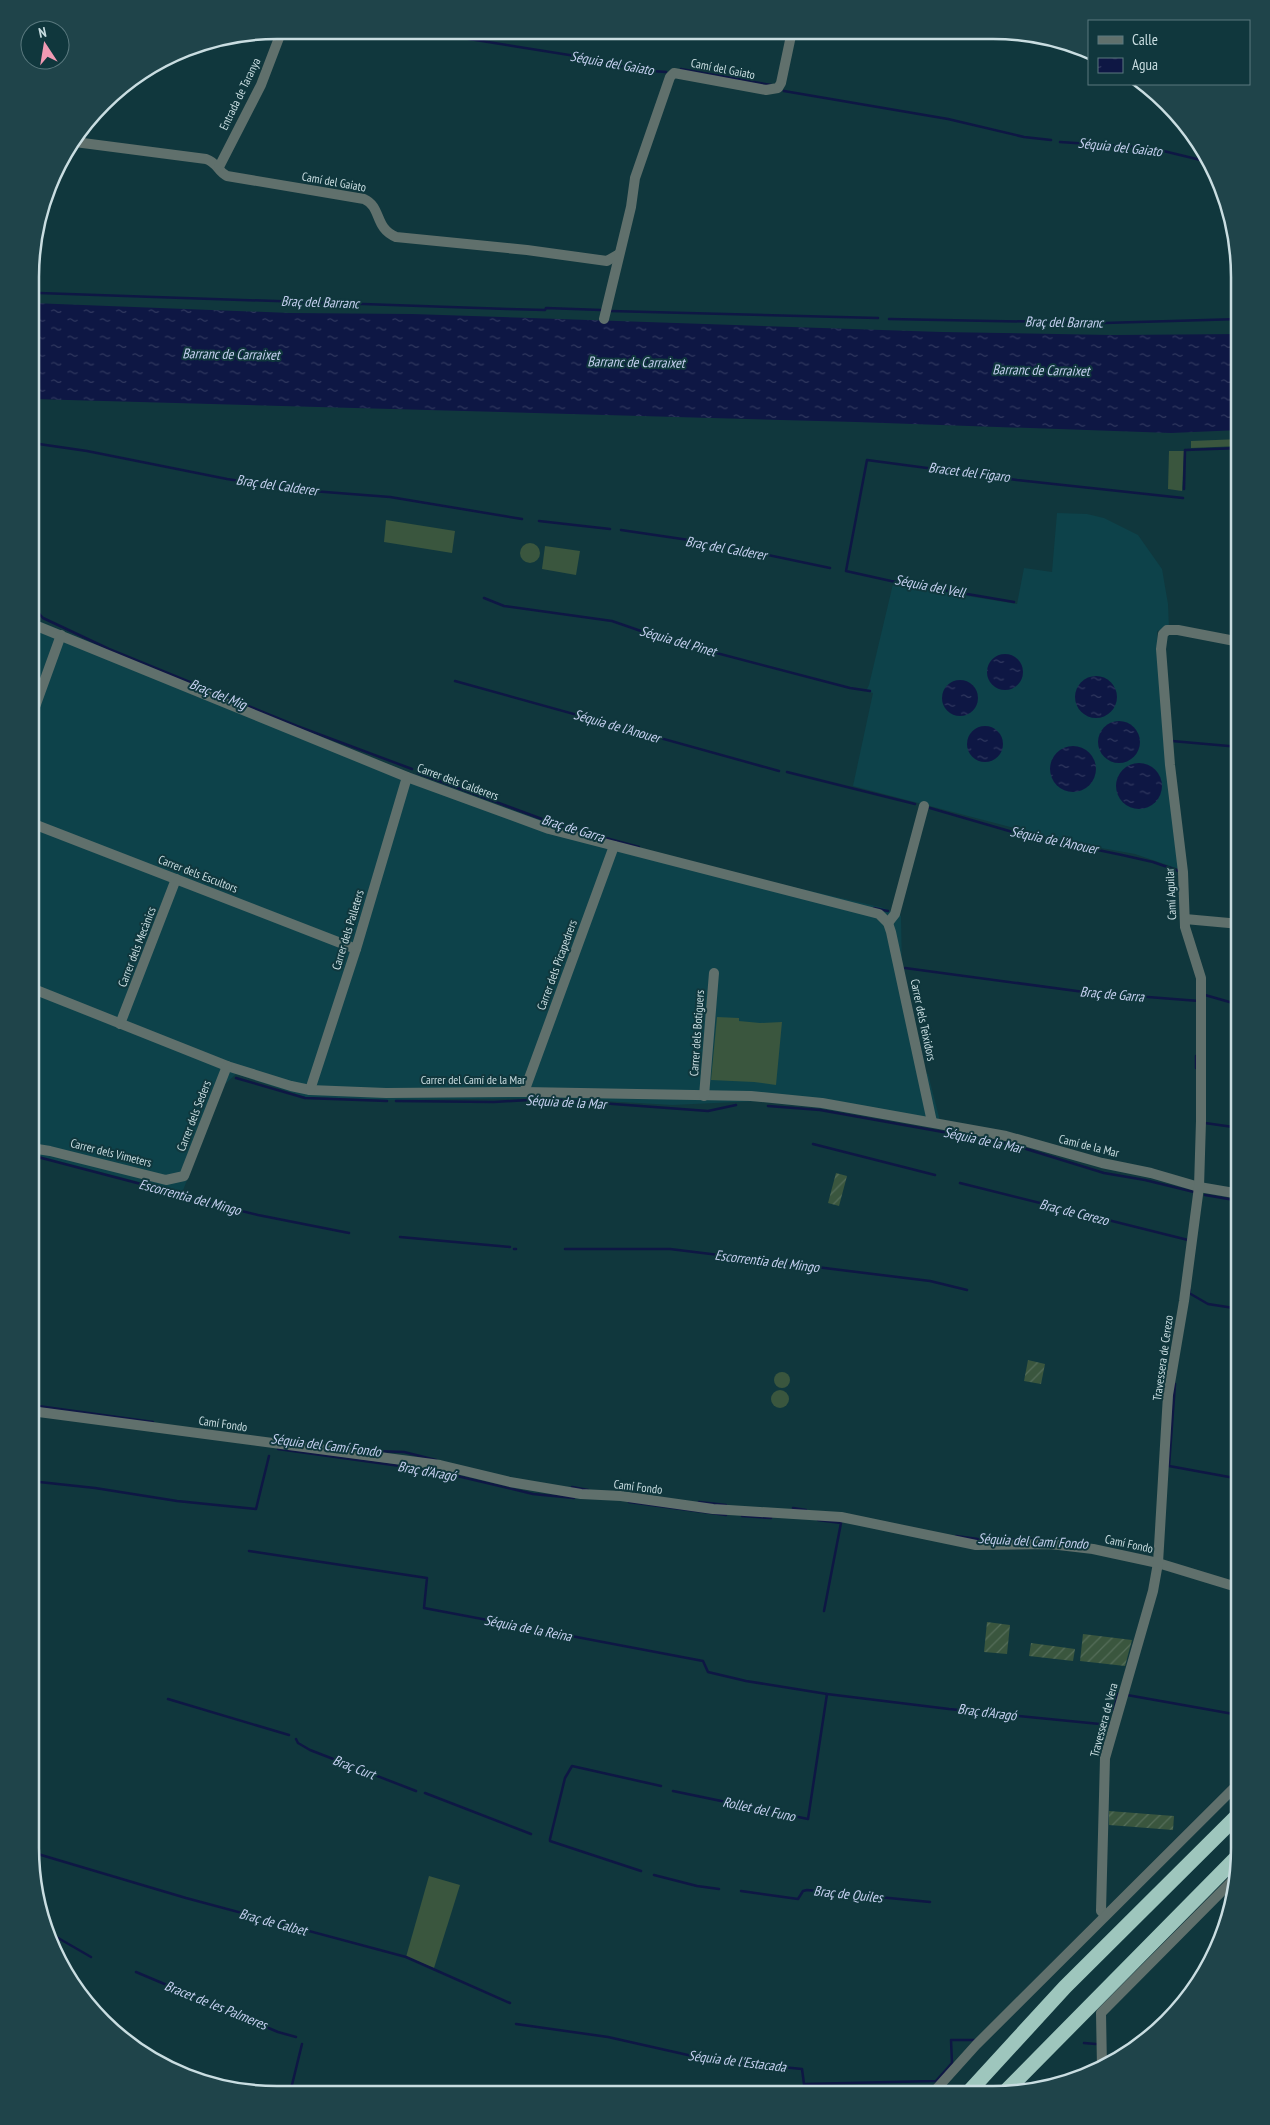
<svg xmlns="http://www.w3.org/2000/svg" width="1270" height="2125" viewBox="0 0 1270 2125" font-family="'PT Sans Narrow',sans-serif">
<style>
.built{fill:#0d424a}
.grass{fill:#3a563e}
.garden{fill:url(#garden-furrows)}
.water{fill:url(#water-ripples)}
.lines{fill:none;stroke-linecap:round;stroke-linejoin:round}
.stream{stroke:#0e1744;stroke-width:2.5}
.street{stroke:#60706c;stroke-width:10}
.highway{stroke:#9ec6bd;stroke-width:15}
.labels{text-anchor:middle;stroke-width:4;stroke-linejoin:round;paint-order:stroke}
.street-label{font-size:12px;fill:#c9dde1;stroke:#10373d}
.water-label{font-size:14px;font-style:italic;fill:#c5d0f0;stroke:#10373d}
.rim{fill:none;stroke:#c9dde1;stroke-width:2.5}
</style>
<defs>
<pattern id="garden-furrows" width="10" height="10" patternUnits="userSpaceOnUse" patternTransform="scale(1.25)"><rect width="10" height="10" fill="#3a563e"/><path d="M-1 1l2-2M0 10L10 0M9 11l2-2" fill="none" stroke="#556e5a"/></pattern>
<pattern id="water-ripples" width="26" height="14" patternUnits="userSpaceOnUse" patternTransform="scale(1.25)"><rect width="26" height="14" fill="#0e1744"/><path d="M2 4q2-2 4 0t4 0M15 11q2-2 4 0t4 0" fill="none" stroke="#30385f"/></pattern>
</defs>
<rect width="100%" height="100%" fill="#10373d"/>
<g class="built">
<path d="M1057,513l30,1 17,4 34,17 24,34 6,35 1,24 -12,3 7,114 15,124 -44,-15 -67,-12 -215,-56 20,-93 -7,-2 3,-6 24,-101 124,20 7,-36 28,4z"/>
<path d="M32,618l265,111 116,45 149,54 180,47 142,33 17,8 1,55 22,102 4,1 14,55 -122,-21 -62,-7 -86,4 -119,-7 -166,2 -82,-3 -69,-23 -12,11 -42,108 -151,-39z"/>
</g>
<g class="grass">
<path d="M1240,439v7l-49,2v-7z"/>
<path d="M1169,451h15l-2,40 -14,-2z"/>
<path d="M386,520l69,11 -3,22 -68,-11z"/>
<circle cx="530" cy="553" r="10"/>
<path d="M545,546l35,5 -4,24 -34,-6z"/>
<path d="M717,1017l22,1v3l21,2 22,-1 -6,63 -22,-3 -43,-2z"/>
<circle cx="782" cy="1380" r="8"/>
<circle cx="780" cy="1399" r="9"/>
<path d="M429,1876l31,9 -26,83 -28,-11z"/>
</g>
<g class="garden">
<path d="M1237,1006h3v42l-7,-1z"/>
<path d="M836,1173l11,3 -8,30 -11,-3z"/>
<path d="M1028,1360l17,4 -4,20 -17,-3z"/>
<path d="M987,1622l23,3 -3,29 -23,-2z"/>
<path d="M1083,1634l49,6 -7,26 -45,-5z"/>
<path d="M1031,1643l44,6 -2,12 -44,-5z"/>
<path d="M1109,1811l65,5 -1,14 -64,-5z"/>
</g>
<g class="water">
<path d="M32,303l258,10 123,1 529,18 170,3 128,-1v96l-69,3 -315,-11 -824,-23z"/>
<circle cx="1005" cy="672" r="18"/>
<circle cx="1096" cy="697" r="21"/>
<circle cx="960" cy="698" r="18"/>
<circle cx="1119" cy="742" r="21"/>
<circle cx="985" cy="744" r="18"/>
<circle cx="1073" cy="769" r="23"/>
<circle cx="1139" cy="786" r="23"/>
</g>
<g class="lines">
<g class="stream">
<path d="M379,30l40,1 169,27 50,12 28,2"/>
<path d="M681,69l90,16"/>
<path d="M784,91l164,28 76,18 27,3"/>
<path d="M1060,142l91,6 58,14"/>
<path d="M39,293l469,16 37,1 1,-2 55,2"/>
<path d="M610,311l268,7"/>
<path d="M889,319l215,4 136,-4"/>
<path d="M32,443l55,8 140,28 72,11 91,7 132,22"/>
<path d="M1184,489l1,-39 55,-2"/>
<path d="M539,521l71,8"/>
<path d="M621,530l95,14 114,24"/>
<path d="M484,598l20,8 108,15 55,19 183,48 20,3"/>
<path d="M1014,602l-123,-21 -45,-10 21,-111 150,20 166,18"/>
<path d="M32,606l11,12 66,31 188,77 115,43"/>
<path d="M455,681l324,90"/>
<path d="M1172,741l68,6"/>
<path d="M787,772l128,32"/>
<path d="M418,773l143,53 78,21"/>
<path d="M930,808l86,25 106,22 31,7 26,9"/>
<path d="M874,908l14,3"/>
<path d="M905,968l179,24 115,9"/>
<path d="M1205,995l35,10"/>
<path d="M1196,1056v12"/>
<path d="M236,1078l69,20 82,3"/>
<path d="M396,1101l98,1 52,-3 162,12 28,-6"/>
<path d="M768,1106l52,4 190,34 94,29 41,7 49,12"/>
<path d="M1205,1123l35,5"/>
<path d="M813,1144l122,31"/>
<path d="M34,1156l126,33 2,3 96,23 91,18"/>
<path d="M960,1183l228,57"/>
<path d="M1205,1195l35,6"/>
<path d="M400,1237l110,10"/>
<path d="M514,1249h2"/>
<path d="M565,1249h105l260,32 37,9"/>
<path d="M1190,1290l-1,3 19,11 32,5"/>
<path d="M1175,1384l-6,82 71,13"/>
<path d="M31,1405l122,17"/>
<path d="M278,1449l158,22 97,23 41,4"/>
<path d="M372,1451l32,1 32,8"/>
<path d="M30,1481l65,7 82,13 79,8 13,-53"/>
<path d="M572,1487l16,3"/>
<path d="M629,1502l97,13"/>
<path d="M699,1502l27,3"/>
<path d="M793,1508l13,2"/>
<path d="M742,1516l29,2"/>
<path d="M818,1520l23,3 -17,88"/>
<path d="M956,1536l29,4"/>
<path d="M990,1540l42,-1"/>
<path d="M1075,1542l12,1"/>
<path d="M249,1551l178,27 -3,30 279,53 5,11 38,9 81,13 122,15 161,16"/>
<path d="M1127,1695l112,20"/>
<path d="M168,1699l121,36"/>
<path d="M1114,1710l4,-16h2"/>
<path d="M296,1739l2,4 12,7 106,41"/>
<path d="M673,1791l135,28 19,-125"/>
<path d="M425,1793l106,41"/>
<path d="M31,1852l155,46 220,59 104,46"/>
<path d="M641,1871l-91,-30v-2l15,-61 7,-12 89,20"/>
<path d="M654,1875l43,11 22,3"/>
<path d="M741,1891l57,8 5,-8 4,-1 123,12"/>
<path d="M46,1931l45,26"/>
<path d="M136,1972l142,60 18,5"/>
<path d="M516,2024l92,13 102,23 92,9 2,15 132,-3 16,-18 -1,-23h23"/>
<path d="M1084,2043l12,1"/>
<path d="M290,2093l12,-49"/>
</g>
<g class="street">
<path d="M75,142l131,17c12,4 11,12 21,17l137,23c18,8 10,29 32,38l131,13 80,11 12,-7"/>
<path d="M219,167l42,-82 21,-55"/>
<path d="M604,319l27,-112 4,-29 35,-101 4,-4 92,17 12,-2 3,-5 11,-52"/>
<path d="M32,624l375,153 142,52 330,85 9,9 3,9 41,190"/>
<path d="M31,718l30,-83"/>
<path d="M31,823l325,126"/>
<path d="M1185,919l55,5"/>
<path d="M888,923l7,-9 29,-108"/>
<path d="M31,988l196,78 64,20 19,4 76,3 138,-1 227,4 71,7 184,33 96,27 49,10 48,14 41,7"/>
<path d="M120,1024l56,-145"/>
<path d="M310,1090l46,-141 51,-172"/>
<path d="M524,1092l90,-246"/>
<path d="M704,1096l10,-123"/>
<path d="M31,1148l19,3 116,29 18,-4 43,-110"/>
<path d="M31,1411l409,54 70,17 71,12 40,2 92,13 128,8 135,28 74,-1 43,5 65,14 82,25"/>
<path d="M1105,1915l-4,-4 4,-153 48,-167 5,-28 10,-168 16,-94 15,-114 2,-66v-143l-16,-51 -2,-55 -13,-107 -9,-116 2,-15 4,-4h11l62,12"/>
<path d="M1102,2068l-1,-55 136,-137"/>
<path d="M931,2095l45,-50 263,-262"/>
</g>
<g class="highway">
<path d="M1004,2093l235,-238"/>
<path d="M966,2095l99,-108 174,-173"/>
</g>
</g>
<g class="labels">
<g class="street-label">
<text transform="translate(723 69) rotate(11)" y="4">Camí del Gaiato</text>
<text transform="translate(240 94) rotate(-64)" y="4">Entrada de Taranya</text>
<text transform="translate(334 182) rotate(10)" y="4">Camí del Gaiato</text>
<text transform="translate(458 782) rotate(20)" y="4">Carrer dels Calderers</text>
<text transform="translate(198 874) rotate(21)" y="4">Carrer dels Escultors</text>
<text transform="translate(1171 894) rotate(-93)" y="4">Camí Aguilar</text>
<text transform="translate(348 930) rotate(-73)" y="4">Carrer dels Palleters</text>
<text transform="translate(137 947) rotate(-69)" y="4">Carrer dels Mecànics</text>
<text transform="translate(557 965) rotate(-70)" y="4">Carrer dels Picapedrers</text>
<text transform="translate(923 1020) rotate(78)" y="4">Carrer dels Teixidors</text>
<text transform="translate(697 1033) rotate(-86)" y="4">Carrer dels Botiguers</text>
<text x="473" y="1084">Carrer del Camí de la Mar</text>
<text transform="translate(194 1116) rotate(-69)" y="4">Carrer dels Seders</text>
<text transform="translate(1089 1146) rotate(14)" y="4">Camí de la Mar</text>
<text transform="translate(111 1153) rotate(14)" y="4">Carrer dels Vimeters</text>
<text transform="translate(1163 1358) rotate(-82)" y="4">Travessera de Cerezo</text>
<text transform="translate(223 1424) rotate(8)" y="4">Camí Fondo</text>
<text transform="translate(638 1487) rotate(7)" y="4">Camí Fondo</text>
<text transform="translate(1129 1544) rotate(12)" y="4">Camí Fondo</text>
<text transform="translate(1104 1720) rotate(-75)" y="4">Travessera de Vera</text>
</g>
<g class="water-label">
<text transform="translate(612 63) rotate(10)" y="5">Séquia del Gaiato</text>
<text transform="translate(1120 147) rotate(6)" y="5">Séquia del Gaiato</text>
<text transform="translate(320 302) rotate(2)" y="5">Braç del Barranc</text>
<text transform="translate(1064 322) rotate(1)" y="5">Braç del Barranc</text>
<text transform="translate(231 354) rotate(1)" y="5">Barranc de Carraixet</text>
<text transform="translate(636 362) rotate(1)" y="5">Barranc de Carraixet</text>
<text transform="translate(1041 370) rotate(1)" y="5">Barranc de Carraixet</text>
<text transform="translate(969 472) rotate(7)" y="5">Bracet del Figaro</text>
<text transform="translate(277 485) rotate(8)" y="5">Braç del Calderer</text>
<text transform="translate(726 548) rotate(10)" y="5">Braç del Calderer</text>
<text transform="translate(930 586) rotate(11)" y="5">Séquia del Vell</text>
<text transform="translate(678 641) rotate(16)" y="5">Séquia del Pinet</text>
<text transform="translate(218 694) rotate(22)" y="5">Braç del Mig</text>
<text transform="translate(617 726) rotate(16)" y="5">Séquia de l'Anouer</text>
<text transform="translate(573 828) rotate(17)" y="5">Braç de Garra</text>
<text transform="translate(1054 840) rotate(12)" y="5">Séquia de l'Anouer</text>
<text transform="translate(1112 994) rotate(5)" y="5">Braç de Garra</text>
<text transform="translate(566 1102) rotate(3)" y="5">Séquia de la Mar</text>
<text transform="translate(983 1140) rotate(12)" y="5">Séquia de la Mar</text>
<text transform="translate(190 1197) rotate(15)" y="5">Escorrentia del Mingo</text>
<text transform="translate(1074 1212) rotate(14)" y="5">Braç de Cerezo</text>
<text transform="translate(767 1261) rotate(7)" y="5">Escorrentia del Mingo</text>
<text transform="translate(326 1445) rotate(7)" y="5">Séquia del Camí Fondo</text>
<text transform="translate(427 1471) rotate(10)" y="5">Braç d'Aragó</text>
<text transform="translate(1033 1541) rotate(3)" y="5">Séquia del Camí Fondo</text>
<text transform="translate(528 1628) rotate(11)" y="5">Séquia de la Reina</text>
<text transform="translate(987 1712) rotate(7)" y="5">Braç d'Aragó</text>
<text transform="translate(354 1767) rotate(21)" y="5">Braç Curt</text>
<text transform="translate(759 1809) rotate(12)" y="5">Rollet del Funo</text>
<text transform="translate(848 1894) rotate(6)" y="5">Braç de Quiles</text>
<text transform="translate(273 1922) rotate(15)" y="5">Braç de Calbet</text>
<text transform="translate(216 2005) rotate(22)" y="5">Bracet de les Palmeres</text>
<text transform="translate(737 2061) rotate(7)" y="5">Séquia de l'Estacada</text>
</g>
</g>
<path d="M0 0H1270V2125H0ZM277 39H993A238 238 0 0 1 1231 277V1848A238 238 0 0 1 993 2086H277A238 238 0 0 1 39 1848V277A238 238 0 0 1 277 39Z" fill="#1f444a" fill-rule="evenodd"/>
<path class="rim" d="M277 39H993A238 238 0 0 1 1231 277V1848A238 238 0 0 1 993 2086H277A238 238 0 0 1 39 1848V277A238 238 0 0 1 277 39Z"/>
<rect x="1088" y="20" width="162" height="65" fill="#10373d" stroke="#5a797f"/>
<rect x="1098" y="36" width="25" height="8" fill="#60706c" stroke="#5a797f"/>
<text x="1132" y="45" font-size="15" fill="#c9dde1">Calle</text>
<rect x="1098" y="58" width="25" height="15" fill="url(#water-ripples)" stroke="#5a797f"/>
<text x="1132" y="70" font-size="15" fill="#c9dde1">Agua</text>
<g transform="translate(45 45) rotate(348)"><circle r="24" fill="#10373d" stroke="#5a797f"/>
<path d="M0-4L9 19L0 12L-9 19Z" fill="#f19ab3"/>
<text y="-8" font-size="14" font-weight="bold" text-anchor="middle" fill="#c9dde1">N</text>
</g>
</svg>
